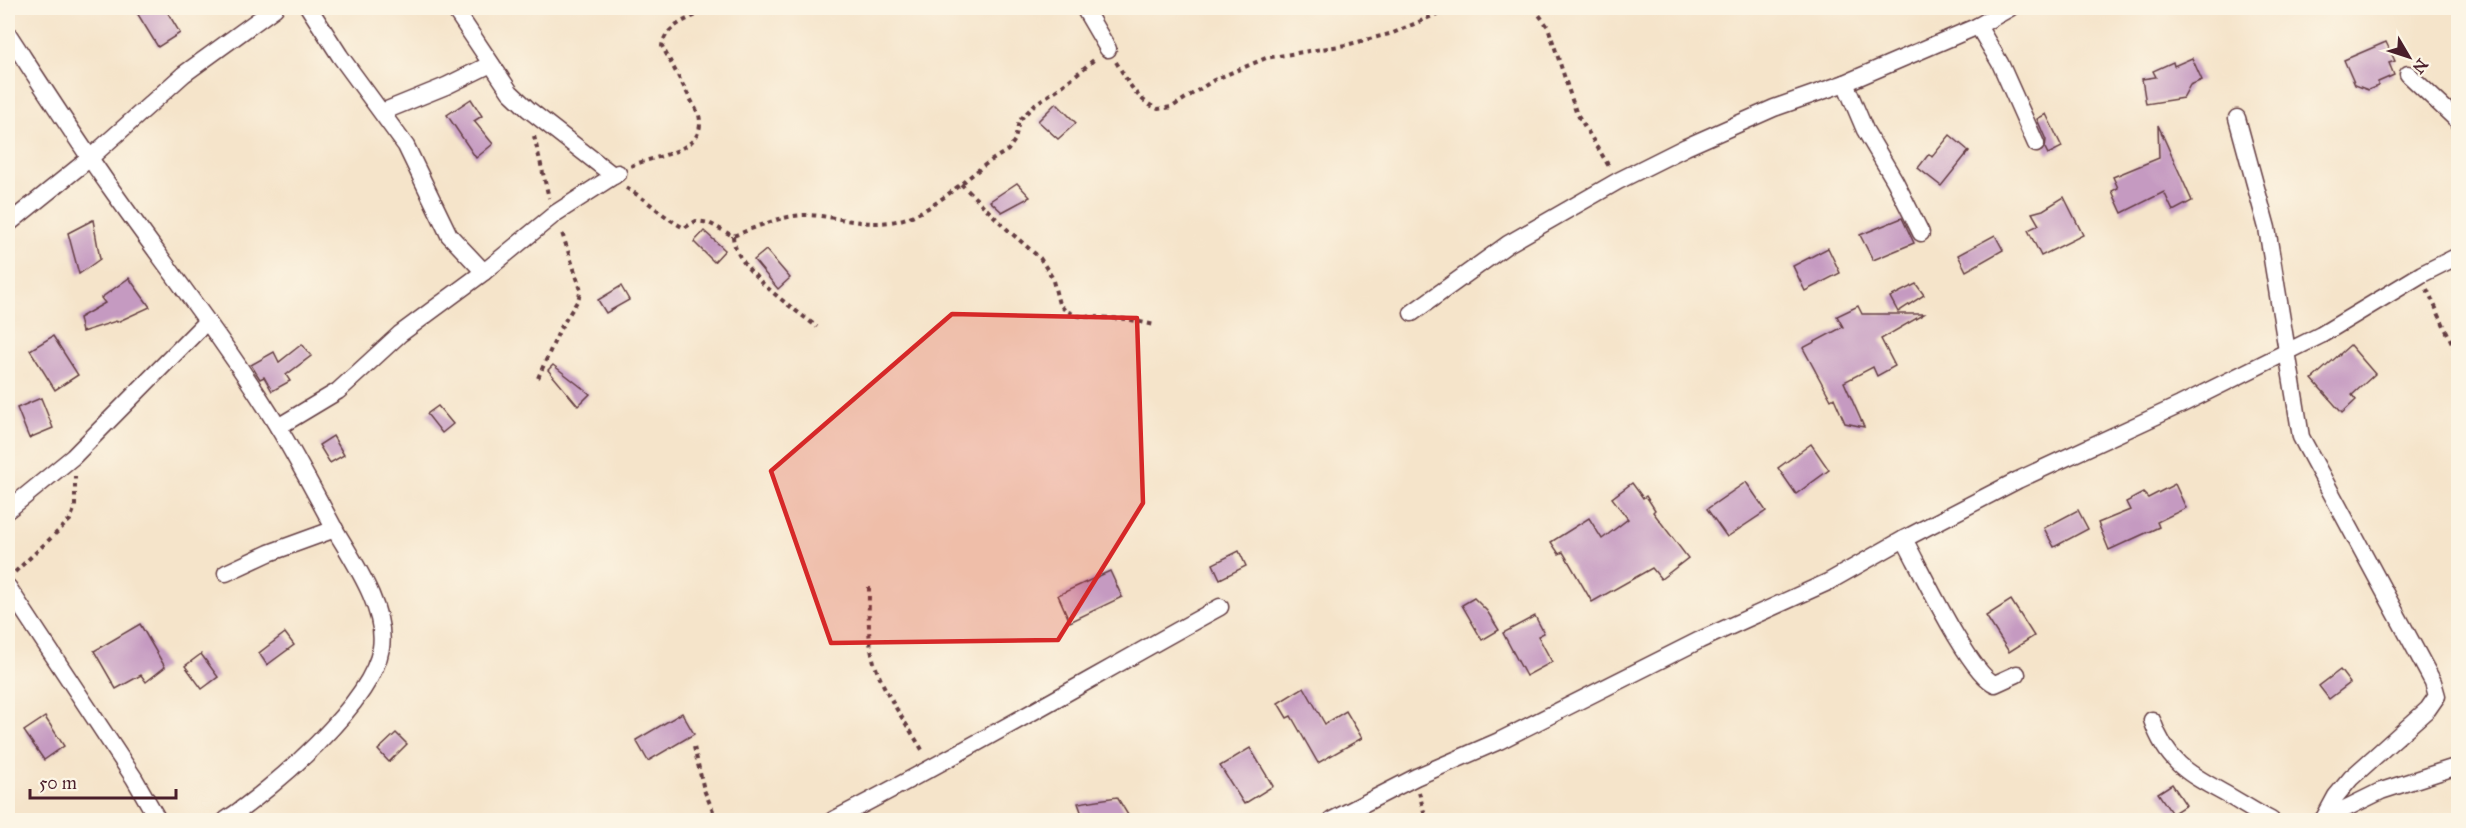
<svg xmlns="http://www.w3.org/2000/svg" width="2466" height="828" viewBox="0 0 2466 828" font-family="'IM FELL Great Primer',serif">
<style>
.building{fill:#c59ac1}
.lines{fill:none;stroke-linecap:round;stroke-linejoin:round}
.street-casing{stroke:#643d43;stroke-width:19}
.path{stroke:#643d43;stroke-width:4;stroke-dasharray:4.5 4.5;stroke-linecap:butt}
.street{stroke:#fff;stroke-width:16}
.marked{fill:#d62828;fill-opacity:0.2;stroke:#d62828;stroke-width:4.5;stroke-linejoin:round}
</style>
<rect width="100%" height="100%" fill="#fcf5e5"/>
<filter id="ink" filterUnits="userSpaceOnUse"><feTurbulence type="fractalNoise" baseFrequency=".0167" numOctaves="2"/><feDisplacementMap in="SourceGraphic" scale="12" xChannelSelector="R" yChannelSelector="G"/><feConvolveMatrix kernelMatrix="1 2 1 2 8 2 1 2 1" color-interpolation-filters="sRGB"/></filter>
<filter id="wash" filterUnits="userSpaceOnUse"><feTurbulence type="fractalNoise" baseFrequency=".008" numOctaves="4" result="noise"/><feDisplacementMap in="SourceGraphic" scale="24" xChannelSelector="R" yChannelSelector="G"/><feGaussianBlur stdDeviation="1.35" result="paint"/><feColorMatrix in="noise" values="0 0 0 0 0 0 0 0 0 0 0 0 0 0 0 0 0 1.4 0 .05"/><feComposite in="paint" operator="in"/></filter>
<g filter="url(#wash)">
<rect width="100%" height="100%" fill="#f5e4ca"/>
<g id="blocks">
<g class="building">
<path d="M134,8h31l15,25 -22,14z"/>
<path d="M2386,42l9,19 -6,2 5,12 -16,7v4l-10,4 -13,-5 -11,-25z"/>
<path d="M2192,58l10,22 -12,5 -7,13 -37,6 -4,-25 14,-2 -3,-6 20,-9 1,4z"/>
<path d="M471,99l11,17 -8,5 19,23 -17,14 -29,-43z"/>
<path d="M1056,103l20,20 -18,16 -20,-18z"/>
<path d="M2046,114l16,33 -14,7 -3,-6 1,-8 -9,-21z"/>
<path d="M2158,125l34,76 -19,10 -9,-19 -42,21 -10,-22 6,-3 -5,-11 46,-19z"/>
<path d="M1950,135l19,16 -28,35 -23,-18 11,-14 3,3z"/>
<path d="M1017,183l13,14 -28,15 -12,-11z"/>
<path d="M2064,197l19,38 -42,21 -13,-26 11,-5 -7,-12 11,-3z"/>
<path d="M1902,218l12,25 -41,17 -13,-25z"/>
<path d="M93,220l7,39 -21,15 -11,-41z"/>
<path d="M704,231l21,19 -11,12 -20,-20z"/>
<path d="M1995,235l8,15 -37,21 -8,-16z"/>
<path d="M1828,248l12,25 -35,18 -12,-25z"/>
<path d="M766,250l24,28 -12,11 -24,-29z"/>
<path d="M129,278l21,29 -33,15 -1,-1 -34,11 -3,-14 26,-15 -4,-5z"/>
<path d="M1916,284l8,11 -26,17 -8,-15z"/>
<path d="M621,286l8,14 -23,13 -8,-13z"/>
<path d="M1858,306l4,8h62l-43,25 14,27 -18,10 -4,-9 -29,15 20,45 -19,-4 -11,-25 -3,2 -28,-52 40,-21 -6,-11z"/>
<path d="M53,336l25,39 -23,15 -25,-40z"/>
<path d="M302,344l9,12 -25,19 4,6 -18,10 -8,-14 -4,2 -9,-14 23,-13 5,10z"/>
<path d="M2350,345l25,29 -23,21 4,5 -14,13 -30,-34z"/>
<path d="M553,365l37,29 -12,12 -30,-36z"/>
<path d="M41,398l12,30 -24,10 -12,-30z"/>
<path d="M438,406l15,18 -11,9 -15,-19z"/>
<path d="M333,436l11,19 -14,8 -11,-18z"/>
<path d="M1811,444l18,26 -33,24 -18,-26z"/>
<path d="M1746,482l20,29 -39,26 -20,-28z"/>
<path d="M1632,483l11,15 3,-2 9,14 -2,2 35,46 -27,21 -9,-11 -60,34 -29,-50 -4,2 -8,-12 38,-24 13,21 26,-20 -16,-21z"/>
<path d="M2175,484l11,24 -29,14 2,5 -50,23 -11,-27 32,-13 -4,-8 17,-9 5,5z"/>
<path d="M2078,510l10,19 -34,18 -10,-19z"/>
<path d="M1239,551l7,15 -26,13 -7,-15z"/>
<path d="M1110,571l12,26 -52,25 -12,-27z"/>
<path d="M1474,598l13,13 12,19 -17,10 -20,-35z"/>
<path d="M2011,600l23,36 -25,16 -23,-36z"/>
<path d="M1535,616l9,17 -6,3 14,26 -26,14 -23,-43z"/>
<path d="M140,624l25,43 -19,15 -5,-7 -25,14 -22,-38z"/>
<path d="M285,633l9,12 -27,20 -8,-12z"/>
<path d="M201,654l17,23 -16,12 -17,-23z"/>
<path d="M2340,670l10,13 -21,16 -10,-13z"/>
<path d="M1304,687l21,37 21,-13 16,27 -44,25 -27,-47 -4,2 -9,-15z"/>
<path d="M682,713l12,21 -46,27 -12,-21z"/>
<path d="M45,717l19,29 -20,14 -20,-29z"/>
<path d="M396,733l11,11 -18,18 -11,-12z"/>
<path d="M1250,748l23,38 -29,18 -24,-38z"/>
<path d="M2172,784l14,21 -14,9 -14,-21z"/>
<path d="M1117,797l14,23h-47l-6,-17z"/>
</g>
</g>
</g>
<g filter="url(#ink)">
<use href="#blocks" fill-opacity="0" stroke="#643d43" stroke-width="1.5"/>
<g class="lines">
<defs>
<g id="street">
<path d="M309,8l31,48 66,90 43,89 35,37 72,-59 62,-40"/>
<path d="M454,8l56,84 18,17 86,67"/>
<path d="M1084,8l24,41"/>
<path d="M1978,26l22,37 36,81"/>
<path d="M8,34c34,52 68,105 104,156 56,79 116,155 166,237 20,33 38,68 56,101 19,33 53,81 47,120 -9,56 -109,141 -155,172"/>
<path d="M2408,74l50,47"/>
<path d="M1845,83l20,47 30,51 26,52"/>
<path d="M382,112l64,-26 45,-22"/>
<path d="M2237,118l30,110 34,209 132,245 4,14 -9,13 -77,69 -15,18 -13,24"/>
<path d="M8,224l82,-66 94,-84 91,-66"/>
<path d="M1412,313l96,-69 110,-63 68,-34 88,-39 71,-25 133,-57 32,-18"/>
<path d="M278,427l60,-36 62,-57 84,-62"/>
<path d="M8,510l65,-53 134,-136"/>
<path d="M1904,539c15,27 66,136 91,145l22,-10"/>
<path d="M226,573l43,-20 66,-24"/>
<path d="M8,587l126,191 24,42"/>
<path d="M2152,720c14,41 35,53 70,72 17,9 32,20 49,28"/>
<path d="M833,820c131,-67 258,-142 387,-213"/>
<path d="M1332,820l84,-43 83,-36 201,-101 128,-58 76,-43 114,-59 162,-75 141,-70 101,-61 36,-18"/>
<path d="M2322,820l59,-29 77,-25"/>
</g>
</defs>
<use href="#street" class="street-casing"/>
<g class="path">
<path d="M1534,8l14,19 28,85 34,56"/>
<path d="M1116,62c12,19 20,38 42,47l14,-2 42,-27 52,-22 80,-13 47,-12 58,-25"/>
<path d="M534,136l15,62"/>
<path d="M631,166c23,-11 77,-13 68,-51l-37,-69c4,-23 31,-28 49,-38"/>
<path d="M961,184l48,47 31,27 12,19 7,27 7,7 12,5 48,3 29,6"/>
<path d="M626,188c21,11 37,29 58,40l12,-7 13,2 24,13c22,-8 46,-20 71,-21 33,0 61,14 96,5 31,-8 56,-33 81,-52 8,-7 18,-12 27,-18l7,-10 4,-19 16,-17 26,-17 34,-28"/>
<path d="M733,236c1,33 59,71 84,91"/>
<path d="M2427,289l31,67"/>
<path d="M538,378l22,-49 18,-29 3,-10 -20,-60"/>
<path d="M15,572l55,-52 5,-13v-31"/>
<path d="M869,587c0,25 -2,51 5,75 10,32 33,62 50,91"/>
<path d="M694,747l10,43 13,30"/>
<path d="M1419,792l7,28"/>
</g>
<use href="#street" class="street"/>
</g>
</g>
<path class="marked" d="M952,314l185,4 6,185 -85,137 -227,3 -60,-172z"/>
<rect width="2466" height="828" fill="none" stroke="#fcf5e5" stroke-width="30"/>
<g transform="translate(2409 57) rotate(129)" stroke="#fcf5e5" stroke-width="4.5" paint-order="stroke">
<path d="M0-4.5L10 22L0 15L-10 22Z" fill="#4a1f2b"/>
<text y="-9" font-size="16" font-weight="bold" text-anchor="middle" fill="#4a1f2b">N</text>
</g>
<path d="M30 789v9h146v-9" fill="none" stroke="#4a1f2b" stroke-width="3"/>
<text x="39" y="789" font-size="18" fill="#4a1f2b" stroke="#fcf5e5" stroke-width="4.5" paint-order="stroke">50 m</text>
</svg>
